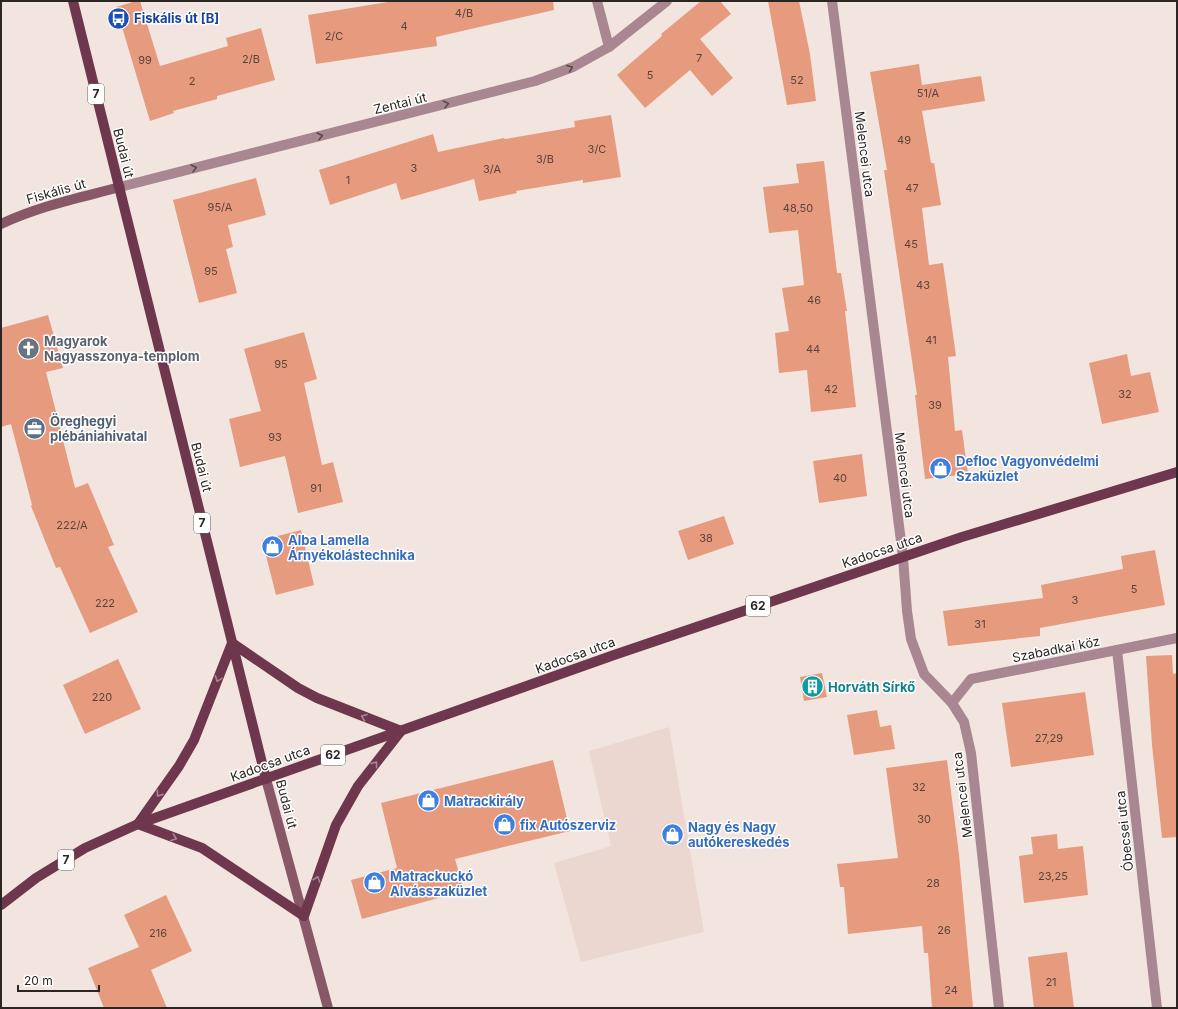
<svg xmlns="http://www.w3.org/2000/svg" width="1178" height="1009" viewBox="0 0 1178 1009" font-family="Inter,sans-serif">
<style>
.built{fill:#ecd7d0}
.building{fill:#e69b7f}
.lines{fill:none;stroke-linecap:round;stroke-linejoin:round}
.street{stroke:#a98792;stroke-width:10}
.secondary{stroke:#885869;stroke-width:10}
.primary{stroke:#6f374d;stroke-width:10}
.oneway{stroke:#57484a}
.oneway2{stroke:#a98794}
.labels{text-anchor:middle;stroke-width:3;stroke-linejoin:round;paint-order:stroke}
.number-label{font-size:11px;fill:#5a433b}
.shield{fill:#fff;stroke:#6b6766;stroke-width:1}
.shield-label{font-size:12px;font-weight:bold;fill:#2b2624}
.transit-label{font-size:13px;font-weight:bold;fill:#164399;stroke:#fff;text-anchor:start}
.street-label{font-size:13px;fill:#2b2624;stroke:#fff}
.worship-label{font-size:13px;font-weight:bold;fill:#5b616d;stroke:#fff;text-anchor:start}
.service-label{font-size:13px;font-weight:bold;fill:#4e5e75;stroke:#fff;text-anchor:start}
.shop-label{font-size:13px;font-weight:bold;fill:#366cbe;stroke:#fff;text-anchor:start}
.culture-label{font-size:13px;font-weight:bold;fill:#0d838f;stroke:#fff;text-anchor:start}
</style>
<rect width="100%" height="100%" fill="#f2e5e0"/>
<path class="built" d="M669,727l35,205 -123,30 -27,-99 57,-17 -22,-95z"/>
<g class="building">
<path d="M136,1h4l20,65 68,-20 -2,-8 35,-10 14,52 -58,16v3l-44,12 1,2 -24,8 -34,-114z"/>
<path d="M394,1h159l1,9 -118,27 1,9 -121,18 -8,-49z"/>
<path d="M701,1h19l11,13 -31,25 33,39 -21,18 -22,-26 -45,38 -28,-33 45,-39 -1,-2z"/>
<path d="M768,1h31l11,53 6,47 -29,4z"/>
<path d="M919,64l3,21 59,-9 4,25 -63,10 9,52h3l7,42 -19,3 7,57 14,-2 13,93 -8,1 7,74 7,-1 6,44 -43,5 -10,-84h2l-33,-225h3l-17,-98z"/>
<path d="M611,115l10,62 -38,6v-3l-67,11 1,2 -38,8 -5,-22 -73,21 -5,-17 -66,22 -11,-35 114,-36 5,18 66,-14 1,1 70,-12 -1,-6z"/>
<path d="M824,161l13,112h4l6,38h-2l11,96 -45,5 -4,-42 -28,3 -4,-40 14,-2 -7,-43 22,-3 -6,-55 -29,3 -6,-46 36,-4 -3,-19z"/>
<path d="M256,178l10,37 -38,10 5,22 -7,2 11,44 -38,10 -26,-103z"/>
<path d="M48,315l15,53 -17,4 29,116 13,-5 26,62 -6,2 30,65 -48,21 -30,-66 -4,1 -25,-62 1,-1 -21,-81 -10,3v-99z"/>
<path d="M304,332l13,47 -13,4 18,82 11,-3 10,40 -45,11 -13,-57 -45,11 -11,-48 32,-8 -17,-62z"/>
<path d="M1127,354l4,22 19,-4 9,40 -57,12 -13,-61z"/>
<path d="M862,454l5,42 -48,7 -6,-42z"/>
<path d="M724,516l10,28 -46,16 -10,-29z"/>
<path d="M301,530l13,55 -38,10 -14,-55z"/>
<path d="M1155,550l10,55 -125,23v8l-92,10 -5,-35 100,-13 -2,-13 82,-16 -2,-13z"/>
<path d="M1172,655l1,19 4,-1v164l-15,1 -10,-93 -6,-89z"/>
<path d="M118,659l23,50 -56,25 -22,-49z"/>
<path d="M822,673l5,24 -23,4 -4,-24z"/>
<path d="M1085,692l9,63 -83,12 -9,-64z"/>
<path d="M877,710l3,17 11,-2 4,24 -41,6 -7,-40z"/>
<path d="M553,760l17,71 -115,28 9,32 -102,28 -11,-39 46,-12 -16,-65z"/>
<path d="M947,760l12,94 14,154h-41l-4,-55h-4l-2,-27 -74,8 -4,-47h-4l-3,-23 61,-6 -12,-90z"/>
<path d="M1057,834l1,15 25,-3 5,49 -64,8 -5,-47 14,-2 -2,-17z"/>
<path d="M166,895l26,56 -41,19 16,38h-63l-16,-40 51,-21 -15,-32z"/>
<path d="M1067,952l7,56h-40l-6,-51z"/>
</g>
<g class="lines">
<g class="street">
<path d="M597,1l12,46"/>
<path d="M832,1l71,556 4,54 4,28 13,35 28,29 12,19 7,31 28,255"/>
<path d="M120,187l415,-106 38,-14 36,-20 58,-46"/>
<path d="M1117,650l40,358"/>
<path d="M952,703l19,-24 206,-41"/>
</g>
<g class="secondary">
<path d="M1,224c38,-18 78,-26 119,-37"/>
<path d="M266,779l62,229"/>
</g>
<g class="primary">
<path d="M73,1l193,778"/>
<path d="M232,643l66,45 19,10 84,33"/>
<path d="M138,824l64,24 102,68 32,-91 22,-39 43,-55"/>
<path d="M138,824l41,-58 15,-26 38,-97"/>
<path d="M1,905l35,-27 49,-30 53,-24 476,-169 348,-118 215,-65"/>
</g>
</g>
<defs><path id="oneway-chevron" d="M-2-3.5L2.5 0L-2 3.5" fill="none" stroke-width="1.6" stroke-linecap="round" stroke-linejoin="round"/></defs>
<g class="oneway">
<use href="#oneway-chevron" transform="translate(570 68) rotate(-23)"/>
<use href="#oneway-chevron" transform="translate(446 104) rotate(-14)"/>
<use href="#oneway-chevron" transform="translate(320 136) rotate(-14)"/>
<use href="#oneway-chevron" transform="translate(194 168) rotate(-14)"/>
</g>
<g class="oneway2">
<use href="#oneway-chevron" transform="translate(218 679) rotate(111)"/>
<use href="#oneway-chevron" transform="translate(364 717) rotate(-158)"/>
<use href="#oneway-chevron" transform="translate(375 764) rotate(-52)"/>
<use href="#oneway-chevron" transform="translate(159 794) rotate(125)"/>
<use href="#oneway-chevron" transform="translate(174 838) rotate(20)"/>
<use href="#oneway-chevron" transform="translate(317 879) rotate(-71)"/>
</g>
<defs>
<symbol id="bus-disc" viewBox="-11 -11 22 22"><circle r="9.5" fill="#1a4fb4" stroke="#fff"/><path d="M-5-6H5V4H4V6H2V4H-2V6H-4V4H-5ZM-3.5-4V0h7V-4ZM-3.5 1.2v1.5H-2V1.2ZM2 1.2v1.5H3.5V1.2Z" fill="#fff"/></symbol>
<symbol id="church-disc" viewBox="-11 -11 22 22"><circle r="9.5" fill="#6b7280" stroke="#fff"/><path d="M-1.2-6h2.4v3.5h3.3v2.4h-3.3V6h-2.4V-.1h-3.3v-2.4h3.3Z" fill="#fff"/></symbol>
<symbol id="office-disc" viewBox="-11 -11 22 22"><circle r="9.5" fill="#5c6f8a" stroke="#fff"/><path d="M-6-3h4V-5.5h4V-3h4V5H-6ZM-1-4.5V-3h2v-1.5ZM-6 0V1H6V0Z" fill="#fff"/></symbol>
<symbol id="shop-disc" viewBox="-11 -11 22 22"><circle r="9.5" fill="#3f7fe0" stroke="#fff"/><path d="M-5-2.5h2.3a2.7 3.5 0 0 1 5.4 0H5L5.5 6h-11ZM-1.5-2.5h3a1.5 2.3 0 0 0-3 0Z" fill="#fff"/></symbol>
<symbol id="building-disc" viewBox="-11 -11 22 22"><circle r="9.5" fill="#0f9aa8" stroke="#fff"/><path d="M-4-6H4V6H1V3H-1V6H-4ZM-2.5-4.3h1.7v1.8h-1.7ZM.8-4.3h1.7v1.8H.8ZM-2.5-1h1.7V.8h-1.7ZM.8-1h1.7V.8H.8Z" fill="#fff"/></symbol>
</defs>
<g fill-rule="evenodd">
<use href="#bus-disc" x="106" y="6" width="25" height="25"/>
<use href="#church-disc" x="16" y="336" width="25" height="25"/>
<use href="#office-disc" x="22" y="416" width="25" height="25"/>
<use href="#shop-disc" x="928" y="456" width="25" height="25"/>
<use href="#shop-disc" x="260" y="534" width="25" height="25"/>
<use href="#building-disc" x="800" y="674" width="25" height="25"/>
<use href="#shop-disc" x="416" y="788" width="25" height="25"/>
<use href="#shop-disc" x="492" y="812" width="25" height="25"/>
<use href="#shop-disc" x="660" y="822" width="25" height="25"/>
<use href="#shop-disc" x="362" y="870" width="25" height="25"/>
</g>
<g class="labels">
<g class="number-label">
<text x="464" y="17">4/B</text>
<text x="404" y="30">4</text>
<text x="334" y="40">2/C</text>
<text x="699" y="62">7</text>
<text x="251" y="63">2/B</text>
<text x="145" y="64">99</text>
<text x="650" y="79">5</text>
<text x="797" y="84">52</text>
<text x="192" y="85">2</text>
<text x="928" y="97">51/A</text>
<text x="904" y="144">49</text>
<text x="597" y="153">3/C</text>
<text x="545" y="163">3/B</text>
<text x="414" y="172">3</text>
<text x="492" y="173">3/A</text>
<text x="348" y="184">1</text>
<text x="912" y="192">47</text>
<text x="220" y="211">95/A</text>
<text x="798" y="212">48,50</text>
<text x="911" y="248">45</text>
<text x="211" y="275">95</text>
<text x="923" y="289">43</text>
<text x="814" y="304">46</text>
<text x="931" y="344">41</text>
<text x="813" y="353">44</text>
<text x="281" y="368">95</text>
<text x="831" y="393">42</text>
<text x="1125" y="398">32</text>
<text x="935" y="409">39</text>
<text x="275" y="441">93</text>
<text x="840" y="482">40</text>
<text x="316" y="492">91</text>
<text x="72" y="529">222/A</text>
<text x="706" y="542">38</text>
<text x="1134" y="593">5</text>
<text x="1075" y="604">3</text>
<text x="105" y="607">222</text>
<text x="980" y="628">31</text>
<text x="102" y="701">220</text>
<text x="1049" y="742">27,29</text>
<text x="919" y="791">32</text>
<text x="924" y="823">30</text>
<text x="1053" y="880">23,25</text>
<text x="933" y="887">28</text>
<text x="944" y="934">26</text>
<text x="158" y="937">216</text>
<text x="1051" y="986">21</text>
<text x="951" y="994">24</text>
</g>
<g class="shield">
<rect x="88" y="84" width="16" height="20" rx="3"/>
<rect x="194" y="513" width="16" height="20" rx="3"/>
<rect x="746" y="596" width="24" height="20" rx="3"/>
<rect x="321" y="745" width="24" height="20" rx="3"/>
<rect x="58" y="850" width="16" height="20" rx="3"/>
</g>
<g class="shield-label">
<text x="96" y="98">7</text>
<text x="202" y="527">7</text>
<text x="758" y="610">62</text>
<text x="333" y="759">62</text>
<text x="66" y="864">7</text>
</g>
<g class="transit-label">
<text x="134" y="23">Fiskális út [B]</text>
</g>
<g class="street-label">
<text transform="translate(400 103) rotate(-14)" y="5">Zentai út</text>
<text transform="translate(124 153) rotate(76)" y="5">Budai út</text>
<text transform="translate(865 154) rotate(83)" y="5">Melencei utca</text>
<text transform="translate(56 191) rotate(-16)" y="5">Fiskális út</text>
<text transform="translate(202 467) rotate(76)" y="5">Budai út</text>
<text transform="translate(905 475) rotate(83)" y="5">Melencei utca</text>
<text transform="translate(882 550) rotate(-19)" y="5">Kadocsa utca</text>
<text transform="translate(1056 649) rotate(-11)" y="5">Szabadkai köz</text>
<text transform="translate(575 655) rotate(-20)" y="5">Kadocsa utca</text>
<text transform="translate(270 763) rotate(-20)" y="5">Kadocsa utca</text>
<text transform="translate(962 795) rotate(-97)" y="5">Melencei utca</text>
<text transform="translate(287 804) rotate(75)" y="5">Budai út</text>
<text transform="translate(1124 831) rotate(-96)" y="5">Óbecsei utca</text>
</g>
<g class="worship-label">
<text x="44" y="346">Magyarok<tspan x="44" dy="15">Nagyasszonya-templom</tspan></text>
</g>
<g class="service-label">
<text x="50" y="426">Öreghegyi<tspan x="50" dy="15">plébániahivatal</tspan></text>
</g>
<g class="shop-label">
<text x="956" y="466">Defloc Vagyonvédelmi<tspan x="956" dy="15">Szaküzlet</tspan></text>
<text x="288" y="545">Alba Lamella<tspan x="288" dy="15">Árnyékolástechnika</tspan></text>
<text x="444" y="806">Matrackirály</text>
<text x="520" y="830">fix Autószerviz</text>
<text x="688" y="832">Nagy és Nagy<tspan x="688" dy="15">autókereskedés</tspan></text>
<text x="390" y="881">Matrackuckó<tspan x="390" dy="15">Alvásszaküzlet</tspan></text>
</g>
<g class="culture-label">
<text x="828" y="692">Horváth Sírkő</text>
</g>
</g>
<rect width="1178" height="1009" fill="none" stroke="#2b2624" stroke-width="4"/>
<path d="M18 985v6h81v-6" fill="none" stroke="#2b2624" stroke-width="2"/>
<text x="24" y="985" font-size="12" fill="#2b2624" stroke="#ffffff" stroke-width="3" paint-order="stroke">20 m</text>
</svg>
